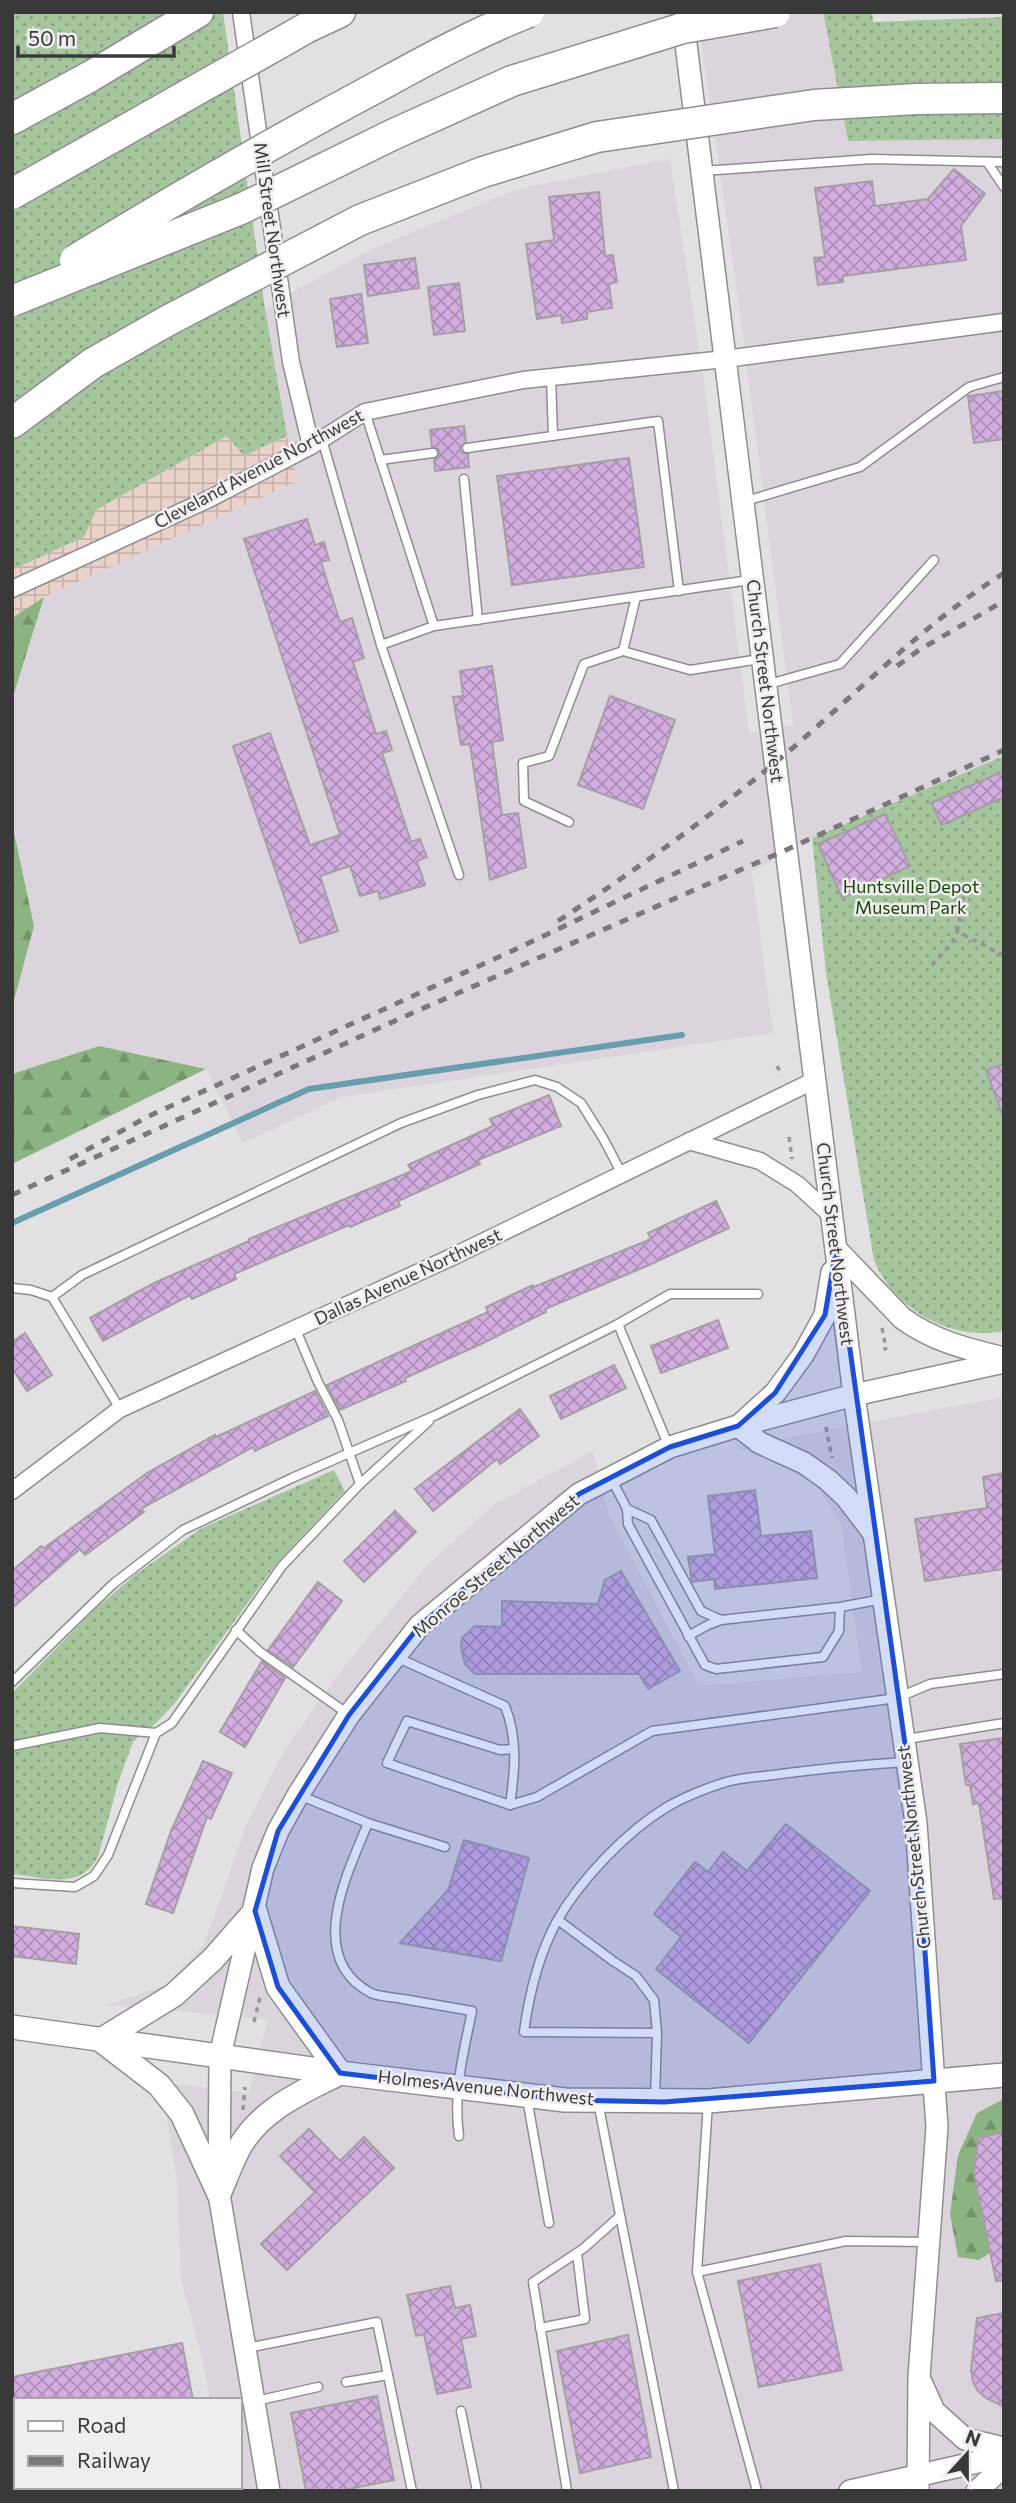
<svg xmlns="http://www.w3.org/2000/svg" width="1016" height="2503" viewBox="0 0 1016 2503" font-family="Commissioner,sans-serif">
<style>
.built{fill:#dbd4dd}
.industrial{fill:url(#industrial-grid)}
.grass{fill:url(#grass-dots)}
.forest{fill:url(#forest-firs)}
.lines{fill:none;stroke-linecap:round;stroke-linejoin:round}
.stream{stroke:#679dac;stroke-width:6}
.building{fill:url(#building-cross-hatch);stroke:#a3a0a3;stroke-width:2}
.service-casing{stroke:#8f8d90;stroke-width:11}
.minor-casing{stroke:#8f8d90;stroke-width:19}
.tertiary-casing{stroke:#8f8d90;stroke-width:24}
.secondary-casing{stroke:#8f8d90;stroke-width:26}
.motorway-casing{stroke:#8f8d90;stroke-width:33}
.path{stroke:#979597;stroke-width:3.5;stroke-dasharray:5 5;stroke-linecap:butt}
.service{stroke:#fff;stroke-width:8}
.minor{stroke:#fff;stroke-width:16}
.tertiary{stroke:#fff;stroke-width:21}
.secondary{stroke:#fff;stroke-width:23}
.motorway{stroke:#fff;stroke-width:30}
.rail{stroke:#7a787a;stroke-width:5;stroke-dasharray:9 9;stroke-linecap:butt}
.motorway-bridge-casing{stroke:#8f8d90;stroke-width:33;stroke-linecap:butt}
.motorway-bridge{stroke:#fff;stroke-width:30}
.marked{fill:#1d4ed8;fill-opacity:0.2;stroke:#1d4ed8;stroke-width:5;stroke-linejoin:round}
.labels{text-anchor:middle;stroke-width:5;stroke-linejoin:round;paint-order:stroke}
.street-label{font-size:18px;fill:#3a393a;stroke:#f0edf1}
.park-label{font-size:18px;fill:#144700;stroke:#f0edf1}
</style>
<defs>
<pattern id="industrial-grid" width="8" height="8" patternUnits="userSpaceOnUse" patternTransform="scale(1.75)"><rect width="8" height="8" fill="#ead1c9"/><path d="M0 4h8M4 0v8" fill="none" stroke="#c9b4ad"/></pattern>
<pattern id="grass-dots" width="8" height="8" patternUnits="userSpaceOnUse" patternTransform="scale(1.75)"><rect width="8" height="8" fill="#a5c59d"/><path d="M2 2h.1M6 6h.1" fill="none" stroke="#87a181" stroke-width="1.8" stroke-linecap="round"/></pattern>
<pattern id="forest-firs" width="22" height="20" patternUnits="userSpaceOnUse" patternTransform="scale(1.75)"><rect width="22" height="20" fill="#8cb382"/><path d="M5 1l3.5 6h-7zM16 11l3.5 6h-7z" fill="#73936b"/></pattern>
<pattern id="building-cross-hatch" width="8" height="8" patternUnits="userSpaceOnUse" patternTransform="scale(1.75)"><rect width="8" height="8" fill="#d3ade0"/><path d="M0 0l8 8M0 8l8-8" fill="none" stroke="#ac8eb7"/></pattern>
</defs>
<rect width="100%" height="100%" fill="#e3e0e3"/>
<g class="built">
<path d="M697,12h126l25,129 156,-2v617l-192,82 -60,34 21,161 -431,64 -99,46 -37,-74 -107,-23 -87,28v-66l22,-82 -22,-103v-123l32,-103 254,-116 -11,-45 -22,-127 33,-20 76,-41 144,-59 152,-30 34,223 45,351 44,-8 -54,-419z"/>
<path d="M1004,1397v1094h-780l-1,-4h17v-87h-30l-9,-46 -20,-74 -4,-100 -16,-98 88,11 19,-74 -161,-14 57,-19 40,-41 42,-119 39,-77 56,-78 85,-105 69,-62 98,-53 16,64 90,171 163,-14 -21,-149 -28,-43 -35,-20 -44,-12z"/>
</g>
<path class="industrial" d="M227,436l17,20 43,-20 11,45 -254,116 -32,21v-48l71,-33 13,-27z"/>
<g class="grass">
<path d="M12,12h211l42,297 22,127 -43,20 -17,-20 -131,74 -12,27 -72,33z"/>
<path d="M823,12h49l1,10 131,-5v122l-156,2z"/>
<path d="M1004,756v575c-52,11 -111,-22 -130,-71l-48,-287 -14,-135z"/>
<path d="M334,1470l11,21 -69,73 -101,139 -18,19 -24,20 -15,41 -20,74c-18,34 -53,20 -86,17v-181l82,-83 42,-36 66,-46z"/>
</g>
<g class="forest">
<path d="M44,597l-32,103v-82z"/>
<path d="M12,823l22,103 -22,82z"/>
<path d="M99,1046l107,23 -194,95v-90z"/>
<path d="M1004,2099v33l-26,6 -4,36 16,79 -11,7 -21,-3 -8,-43 8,-59 19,-42z"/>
</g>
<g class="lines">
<path class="stream" d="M12,1223l297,-134 373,-54"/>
</g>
<g class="building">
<path d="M954,169l31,25 -24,32 5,34 -123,16v6l-25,3 -4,-27 11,-1 -10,-69 57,-7 3,25 53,-7z"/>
<path d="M599,192l6,64 8,-1 4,27 -8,2 3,24 -25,4v7l-25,4 -1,-8 -24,4 -11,-75 28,-4 -5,-43z"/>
<path d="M415,258l4,30 -51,8 -4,-31z"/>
<path d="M459,283l6,48 -31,4 -6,-48z"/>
<path d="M361,294l7,49 -31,4 -7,-48z"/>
<path d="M1004,391v48l-30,4 -6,-47z"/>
<path d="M464,426l2,16 -6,6 2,5 6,1 1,13 -34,4 -1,-11 6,-7 -2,-4 -6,-2 -2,-17z"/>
<path d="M629,458l15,109 -132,18 -15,-109z"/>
<path d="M307,519l8,26 9,-3 5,18 -8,2 19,60 12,-4 12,40 -11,4 23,72 10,-3 6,19 -10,3 29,89 9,-3 7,18 -10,4 8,24 -45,14 -2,-8 -18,5 -10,-30 -30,10 18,55 -38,12 -67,-197 37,-13 40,112 30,-10 -96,-296z"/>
<path d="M492,666l11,74 -11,2 10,73 16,-2 8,54 -36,13 -20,-136 -9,1 -8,-48 10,-1 -3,-25z"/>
<path d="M610,696l65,24 -32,89 -65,-24z"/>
<path d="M1004,771v26l-62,28 -11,-22z"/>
<path d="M885,814l25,52 -68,32 -24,-54z"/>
<path d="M1004,1064v50h-2l-16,-44z"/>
<path d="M549,1095l12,31 -83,34 2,4 -82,37 2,5 -50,21 -1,-2 -115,49 2,5 -44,20 -2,-4 -87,46 -13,-23 64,-35 95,-42v-2l163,-68 -4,-6 85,-39 -3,-7z"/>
<path d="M716,1201l13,27 -82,38 -102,43 1,3 -67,33 -74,33 1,3 -66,29 -13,-25 161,-73 -2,-5 47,-22 1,2 117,-48 -3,-6z"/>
<path d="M718,1320l10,28 -67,25 -10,-27z"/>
<path d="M25,1333l27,42 -25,16 -15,-23v-26z"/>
<path d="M614,1365l12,23 -65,31 -11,-23z"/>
<path d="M315,1391l13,25 -73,35 -2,-4 -112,62 3,3 -59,43 -5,-6 -68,59v-37l29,-25 3,2 103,-75 68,-38 1,2z"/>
<path d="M520,1409l19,27 -39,28 -3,-5 -64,52 -18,-22z"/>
<path d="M1004,1473v96l-79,12 -10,-62 72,-11 -4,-31z"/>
<path d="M755,1490l6,46 50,-5 6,47 -102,11 -1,-10 -22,3 -4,-25 27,-3 -7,-58z"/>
<path d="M395,1511l21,21 -52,50 -20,-21z"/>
<path d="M621,1571l59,100 -32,18 -9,-15h-164l-10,-10 -4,-16 1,-10 13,-12 27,1v-26l96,3 7,-24z"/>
<path d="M318,1582l24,19 -49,66 -25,-17z"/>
<path d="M262,1661l23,17 -40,69 -25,-15z"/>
<path d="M1004,1738v160l-10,1 -15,-96 -6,1 -3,-19h-4l-6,-41z"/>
<path d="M203,1761l29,12 -21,46 -4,-2 -34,96 -27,-9 25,-73z"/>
<path d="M786,1824l84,67 -121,152 -93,-74 25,-32 -27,-23 41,-52 13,10 15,-20 24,19z"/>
<path d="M464,1840l65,18 -28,103 -101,-18 48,-53z"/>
<path d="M12,1926l67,8 -3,30 -64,-8z"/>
<path d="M309,2129l31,32 24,-24 30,31 -107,102 -26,-26 54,-52 -35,-36z"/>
<path d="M1004,2132v148l-8,1 -22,-107 4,-36z"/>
<path d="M820,2264l22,106 -83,17 -21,-106z"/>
<path d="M450,2286l5,22 15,-3 6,31 -15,3 10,48 -34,7 -13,-60 -8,2 -9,-41z"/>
<path d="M1004,2313v94l-18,-9 -8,-7 -5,-9 -2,-12 6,-52z"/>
<path d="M628,2335l23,122 -71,16 -23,-122z"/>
<path d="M182,2343l11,57h-181v-23z"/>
<path d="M377,2396l17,84 -55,11h-33l-15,-78z"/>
</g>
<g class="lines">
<defs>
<g id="service">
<path d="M987,162l17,25"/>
<path d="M703,171l169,-12 132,3"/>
<path d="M551,378l2,58"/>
<path d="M365,412l69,214"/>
<path d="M322,439l59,206"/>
<path d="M467,448l191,-27 21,170"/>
<path d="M380,460l53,-7"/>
<path d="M464,479l14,141"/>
<path d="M746,501l114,-34 109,-80 35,-10"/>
<path d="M636,597l-13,54 67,19 70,-11"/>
<path d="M769,684l71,-20 94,-104"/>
<path d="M569,822l-45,-21 -1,-38 26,-7 35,-92 39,-13"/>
<path d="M459,875l-78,-230 53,-19 316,-46"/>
<path d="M12,1288l19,2 21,7 68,112"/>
<path d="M52,1297l30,-22 319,-152 77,-28 57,-15 22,7 24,16 22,35 19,36"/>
<path d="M618,1324l51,123"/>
<path d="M296,1330l22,52 20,38 22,64"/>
<path d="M611,1478l16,31"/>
<path d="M840,1607l-1,24 -16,26 -107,12 -11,-4 -77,-141 -1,-15 24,11 50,91 20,9 119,-13 43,-8"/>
<path d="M236,1630l24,22 88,62"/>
<path d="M688,1636l20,-11 13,-5"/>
<path d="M398,1658l107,48c13,33 10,65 5,99l-123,-42 20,-42 93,29 14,-1"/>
<path d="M12,1682l101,-98 70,-54 109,-52 144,-63 182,-91 52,-30h88"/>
<path d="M907,1739l97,-16"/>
<path d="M12,1746l88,-18 56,5"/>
<path d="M301,1796l67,27c-20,49 -64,135 3,170 9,4 22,4 32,6 23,4 46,8 69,12 -9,44 -19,81 -13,125"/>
<path d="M510,1805l27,-8 115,-66 245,-33 33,-14 74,-10"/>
<path d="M368,1823l77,24"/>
<path d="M12,1883l63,4 19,-11 14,-21 48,-122 16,-10 110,-157 78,-82 69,-63"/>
<path d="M558,1920l55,41 23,15 18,24 3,33 -133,-1c5,-37 15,-78 33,-111 23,-41 70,-90 110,-114 17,-10 40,-19 59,-25 14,-4 32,-5 47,-7 44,-6 87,-10 132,-13"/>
<path d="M527,2098l22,125"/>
<path d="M655,2099l2,-66"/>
<path d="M598,2102l76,389"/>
<path d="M708,2103l-11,169 60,219"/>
<path d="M697,2272l149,-31 82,1"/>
<path d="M540,2328l45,-9 -8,-66"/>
<path d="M247,2348l130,-26 35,169"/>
<path d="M346,2382l42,-7"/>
<path d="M256,2401l62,-14"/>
<path d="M461,2411l16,80"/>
<path d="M567,2491l-34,-209 51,-34 36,-32"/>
</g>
<g id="minor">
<path d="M241,12l50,350 20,84"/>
<path d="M12,589l197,-90 102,-53 54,-34 158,-32 202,-21 279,-37"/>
<path d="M689,1141l71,20 37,23 35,32"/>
<path d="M12,1491l108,-82 332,-152 363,-177"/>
</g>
<g id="tertiary">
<path d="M682,12l172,1383 62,428 21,304 -18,250 -1,114"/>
<path d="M836,1249l66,69c31,23 65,31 102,40"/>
<path d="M742,1423l33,-30 28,-38 22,-40 7,-43"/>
<path d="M738,1426l22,17 44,20 24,17 18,17 26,34"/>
<path d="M921,2382l13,29 31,28 39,9"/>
<path d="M269,2491l-50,-297 1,-138 43,-188 15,-37 20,-36 51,-80 71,-90 159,-131 91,-47 68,-21 116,-31 150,-33"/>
<path d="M850,2491l154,-35"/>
<path d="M977,2491l27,-25"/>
</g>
<g id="secondary">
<path d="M255,1911l23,76 62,86"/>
<path d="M12,2027l328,46 225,27 143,1 296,-26"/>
<path d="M101,2040l73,-45 39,-36 42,-48"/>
<path d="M103,2042l56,43 23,29 37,80"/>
<path d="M219,2194c6,-14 12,-30 19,-44 21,-40 64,-58 102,-77"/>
</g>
<g id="motorway">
<path d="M308,27l32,-15"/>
<path d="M916,99l88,-1"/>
<path d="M12,119l79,-43 107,-64"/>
<path d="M12,423l81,-60"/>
</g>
</defs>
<use href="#service" class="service-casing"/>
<use href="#minor" class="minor-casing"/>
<use href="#tertiary" class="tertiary-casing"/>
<use href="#secondary" class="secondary-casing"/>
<use href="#motorway" class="motorway-casing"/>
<g class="path">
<path d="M957,931l8,-43"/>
<path d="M932,965l20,-22 5,-12 47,25"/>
<path d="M777,1066l5,9"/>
<path d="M789,1137l3,22"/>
<path d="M882,1328l4,20 -2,2"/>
<path d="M826,1427l6,31"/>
<path d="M254,2022l6,-25"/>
<path d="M243,2110l2,-23"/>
</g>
<use href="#service" class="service"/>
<use href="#minor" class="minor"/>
<use href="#tertiary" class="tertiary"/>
<use href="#secondary" class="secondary"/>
<use href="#motorway" class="motorway"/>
<g class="rail">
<path d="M897,666l22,-16 85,-49"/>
<path d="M1002,733h2"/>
<path d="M558,921c75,-49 149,-102 218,-159 76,-63 144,-136 228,-189"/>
<path d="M70,1159l79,-43 365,-166 229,-109"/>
<path d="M12,1195l398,-181 376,-164 218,-100"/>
</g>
<defs>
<g id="motorway-bridge">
<path d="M12,194l296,-167"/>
<path d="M75,260c95,-58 190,-113 287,-165 56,-30 108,-60 167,-83"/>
<path d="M12,301l231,-93 151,-74 118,-53 171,-53 92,-16"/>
<path d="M93,363l74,-42 193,-101 123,-48 114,-35 217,-32 102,-6"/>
</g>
</defs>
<use href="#motorway-bridge" class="motorway-bridge-casing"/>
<use href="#motorway-bridge" class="motorway-bridge"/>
</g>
<path class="marked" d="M836,1249l80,574 18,258 -270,21 -99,-2 -225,-27 -62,-86 -23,-76 23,-80 71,-116 71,-90 159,-131 91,-47 68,-21 37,-33 50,-78z"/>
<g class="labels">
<g class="street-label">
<text transform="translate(272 230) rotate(82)" y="6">Mill Street Northwest</text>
<text transform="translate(259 469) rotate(-28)" y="6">Cleveland Avenue Northwest</text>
<text transform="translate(765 681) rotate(83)" y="6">Church Street Northwest</text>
<text transform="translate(835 1244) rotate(83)" y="6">Church Street Northwest</text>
<text transform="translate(408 1277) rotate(-25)" y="6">Dallas Avenue Northwest</text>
<text transform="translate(496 1566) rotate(-40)" y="6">Monroe Street Northwest</text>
<text transform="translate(914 1847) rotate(-96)" y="6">Church Street Northwest</text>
<text transform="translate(486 2088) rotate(6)" y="6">Holmes Avenue Northwest</text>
</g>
<g class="park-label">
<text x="911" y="893">Huntsville Depot<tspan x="911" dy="21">Museum Park</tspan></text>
</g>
</g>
<rect width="1016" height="2503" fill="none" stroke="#3a393a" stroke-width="28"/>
<rect x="14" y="2398" width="228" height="91" fill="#f0edf1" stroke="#a7a5a8" stroke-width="2"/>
<rect x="28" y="2421" width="35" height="10" fill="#ffffff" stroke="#a7a5a8" stroke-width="2"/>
<text x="77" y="2433" font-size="21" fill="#3a393a">Road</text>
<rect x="28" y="2456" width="35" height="10" fill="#7a787a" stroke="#a7a5a8" stroke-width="2"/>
<text x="77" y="2468" font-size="21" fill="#3a393a">Railway</text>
<g transform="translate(967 2454) rotate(21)" stroke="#f0edf1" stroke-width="5" paint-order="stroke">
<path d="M0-5L12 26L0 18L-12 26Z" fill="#3a393a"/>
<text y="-10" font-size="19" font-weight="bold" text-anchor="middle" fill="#3a393a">N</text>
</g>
<path d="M18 46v10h156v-10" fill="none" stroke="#3a393a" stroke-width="3.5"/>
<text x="28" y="46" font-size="21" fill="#3a393a" stroke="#f0edf1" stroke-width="5" paint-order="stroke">50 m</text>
</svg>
